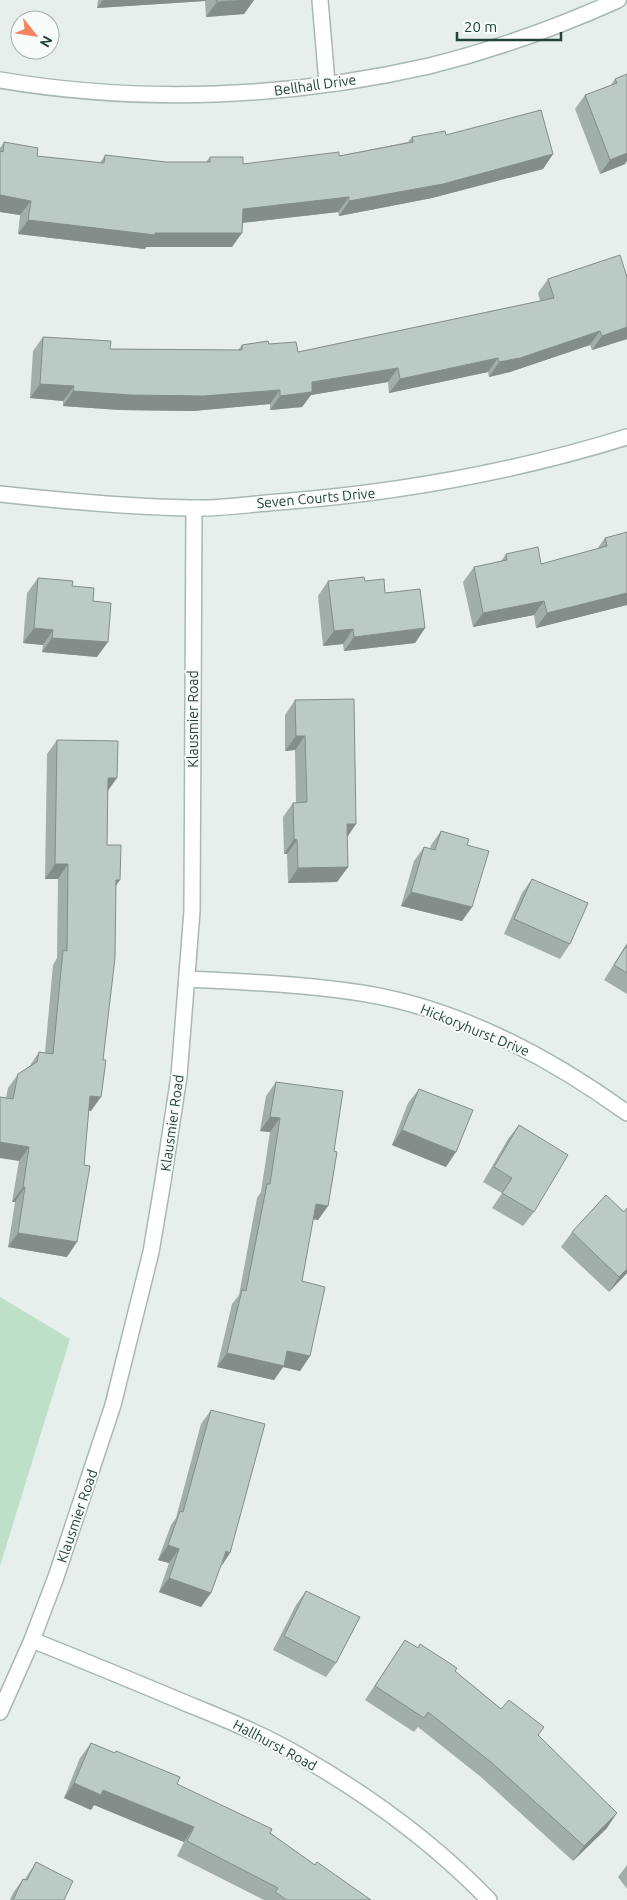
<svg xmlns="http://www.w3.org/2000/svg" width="627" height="1900" viewBox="0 0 627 1900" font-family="Ubuntu,sans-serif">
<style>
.green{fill:#bfe0c8}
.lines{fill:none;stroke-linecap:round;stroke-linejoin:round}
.minor-casing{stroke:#a8b8b2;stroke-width:18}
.tertiary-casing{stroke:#a8b8b2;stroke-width:18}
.minor{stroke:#fff;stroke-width:15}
.tertiary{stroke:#fff;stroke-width:15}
.wall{fill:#a1aea9}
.shaded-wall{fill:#838d89}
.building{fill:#bbcac4;stroke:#838d89}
.labels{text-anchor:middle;stroke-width:4;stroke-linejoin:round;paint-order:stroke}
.street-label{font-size:14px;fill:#24423a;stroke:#f7fbf9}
</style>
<rect width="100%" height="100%" fill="#e6efeb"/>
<path class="green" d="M0,1297l70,42 -70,227z"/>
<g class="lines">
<defs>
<g id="minor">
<path d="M320,0l7,83"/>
<path d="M0,80c142,24 289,18 429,-14 65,-16 129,-39 189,-66"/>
<path d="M187,979c58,3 116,5 174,14 97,15 187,63 266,120"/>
<path d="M32,1640c50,20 101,41 151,62 39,16 80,32 117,54 68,39 134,87 189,144"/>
<path d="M0,1712l32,-72 24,-63 57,-172 38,-153 12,-71 16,-105 13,-165 2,-403"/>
</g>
<path id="tertiary" d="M0,494c64,7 128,13 192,14 29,1 58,-4 87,-6 118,-9 235,-30 348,-65"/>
</defs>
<use href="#minor" class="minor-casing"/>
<use href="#tertiary" class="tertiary-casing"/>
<use href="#minor" class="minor"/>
<use href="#tertiary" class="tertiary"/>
</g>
<g class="wall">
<path d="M98,0h156l-10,14 -38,3 -1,-16 -108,7z"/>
<path d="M627,74l-2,90 -25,10 -25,-65 10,-14 26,-10 4,-6z"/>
<path d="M446,135l107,19 -10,15 -111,29 -93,18 -1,-4 -96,11 -10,24h-86l-1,2 -127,-15 2,-19 -20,-3v-64l4,-6 33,14 63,7 5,-8 61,7h40l4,-5 33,7 96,-8 69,-14 4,-5z"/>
<path d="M548,279l79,60 -35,11 -2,-5 -80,27 -21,5 -1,-5 -99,21 -1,-11 -77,13 -9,12 -32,3v-6l-77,7 -73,-1 -57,-4v-5l-33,-3 3,-47 10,-14 67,12 128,1 4,-5 27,-1 29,8 242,-51 -2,-8z"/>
<path d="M627,532v73l-91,23 -2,-13 -61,12 -10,-45 11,-15 27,-6 5,-7 35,10 56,-15 8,-11z"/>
<path d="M38,578l34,8 21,15 4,56 -55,-5 1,-7 -20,-2 4,-50z"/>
<path d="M328,581h37l20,12 40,35 -10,15 -71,8 -1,-7 -20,2 -5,-50z"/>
<path d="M295,700l52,136 1,31 -11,15 -49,1 -1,-29h-3l-1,-37 10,-14h3l-1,-53 -10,1v-36z"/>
<path d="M57,740l51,51 -1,54 8,42 -24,224h-2l-22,146 -59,-10 7,-45h-3l7,-41 -13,-63 2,-10 10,-14 11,-7 10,-15 6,1 8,-88 4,-7 1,-79h-13l2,-125z"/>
<path d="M441,831l26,14 5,62 -10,14 -61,-15 13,-45 10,-14 6,2 1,-4z"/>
<path d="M532,879l38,65 -10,15 -56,-25 18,-41z"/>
<path d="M627,943v51l-23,-14z"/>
<path d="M276,1082l58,69 -6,55 -10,14 -5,-1 -11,62 8,75 -10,15 -17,-4 -9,13 -57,-13 15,-63 7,-9 18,-97 4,-6 9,-60 -10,-1 6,-35z"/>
<path d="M419,1089l27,78 -54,-22 16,-42z"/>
<path d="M519,1125l15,87 -11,14 -31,-18 10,-15 -19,-11 25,-43z"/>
<path d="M627,1208v65l-18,19 -48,-45 11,-15 52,-20z"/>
<path d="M211,1410l9,157 -19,40 -42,-15 10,-29 -11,-3 13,-35 5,-7 25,-94z"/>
<path d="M306,1591l30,72 -10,14 -53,-27 23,-45z"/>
<path d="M405,1640l50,31 46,38 37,26 69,93 -34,33 -92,-84 -63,-50 -4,5 -49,-32z"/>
<path d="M91,1743l86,41 93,49 45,32 56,35h-107l-87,-44 7,-14 -90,-37 -3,5 -27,-12 16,-40z"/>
<path d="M36,1862l28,38h-54l3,-7 10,-14h2z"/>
<path d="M627,1865v24l-9,-12z"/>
</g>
<g class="shaded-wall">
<path d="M103,0h103l-1,1 -108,7z"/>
<path d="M254,0l-10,14 -38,3 11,-15z"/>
<path d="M627,153v8l-2,3 -25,10 10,-14z"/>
<path d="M553,154l-10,15 -111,29 -93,18 10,-15z"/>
<path d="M0,195l31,6 -11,14 -20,-3z"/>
<path d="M349,197l-11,15 -106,12 11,-15z"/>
<path d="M28,220l214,13 -10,14h-86l-1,2 -127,-15z"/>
<path d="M627,327v12l-35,11 10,-14z"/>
<path d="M600,331l-10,14 -80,27 -21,5 10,-15z"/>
<path d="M498,358l-10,14 -99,21 11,-14z"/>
<path d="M398,368l-10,14 -77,13 -9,12 -32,3 10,-14 32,-14z"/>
<path d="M40,384l34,2 -11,15 -33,-3z"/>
<path d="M280,390l-10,14 -77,7 -73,-1 -57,-4 10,-15z"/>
<path d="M627,593v12l-91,23 11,-15z"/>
<path d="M544,601l-10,14 -61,12 10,-14z"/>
<path d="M34,628l19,2 -10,15 -20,-2z"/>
<path d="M425,628l-10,15 -71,8 10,-14z"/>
<path d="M353,629l-10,15 -20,2 11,-15z"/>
<path d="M52,638l56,4 -11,15 -55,-5z"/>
<path d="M296,736h9l-10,14 -10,1z"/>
<path d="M108,778h9l-10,14z"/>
<path d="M347,824h9l-10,15z"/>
<path d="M294,839l3,1 -10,14h-3z"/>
<path d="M55,864h13l-10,15h-13z"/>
<path d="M348,867l-11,15 -49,1 10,-15z"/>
<path d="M116,880h4l-10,14z"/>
<path d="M411,892l61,15 -10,14 -61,-15z"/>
<path d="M90,1096l11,1 -10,14 -11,-1z"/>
<path d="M270,1117l10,1 -10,14 -10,-1z"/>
<path d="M402,1130l54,22 -10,15 -54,-22z"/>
<path d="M0,1142l29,5 -10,14 -19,-3z"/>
<path d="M23,1187h2l-10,15h-3z"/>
<path d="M316,1204l12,2 -10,14 -12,-2z"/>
<path d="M18,1233l59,9 -10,15 -59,-10z"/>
<path d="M627,1269v4l-18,19 10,-15z"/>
<path d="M287,1351l23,5 -10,15 -17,-4 -9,13 -57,-13 10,-14z"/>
<path d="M168,1545l11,4 -10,14 -11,-3z"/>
<path d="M226,1551l4,2 -9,14z"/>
<path d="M169,1578l42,15 -10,14 -42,-15z"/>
<path d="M74,1783l29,7 91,37 -10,15 -90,-37 -3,5 -27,-12z"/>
<path d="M617,1813l-10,15 -34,33 11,-15z"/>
</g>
<g class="building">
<path d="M216,0h35l-34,2z"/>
<path d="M627,74v79l-17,7 -25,-65 32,-12 -2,-4z"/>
<path d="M541,110l12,44 -110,30 -94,17v-4l-106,12 -1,24h-87v2l-127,-15 3,-19 -31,-6v-44l3,1 1,-10 34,6 -1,8 67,7 1,-8 61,7h44v-5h33v7l96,-12v4l74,-14 -1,-5 33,-6 1,4z"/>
<path d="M620,255l7,22v50l-25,9 -2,-5 -80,27 -21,4 -1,-4 -98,21 -2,-11 -86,14v10l-32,4v-6l-77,6 -73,-1 -57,-4 1,-5 -34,-2 3,-47 68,4 -1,8 132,1v-5l26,-4 1,3 27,-2 2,10 256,-54 -6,-19z"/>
<path d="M627,532v61l-80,20 -3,-12 -61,12 -9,-46 33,-7 -1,-6 32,-7 3,17 66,-18 -2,-8z"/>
<path d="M364,577l1,4 19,-2 1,14 35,-4 5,39 -71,9 -1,-8 -19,2 -6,-50z"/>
<path d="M38,578l35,3 -1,5 22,2 -1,13 18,2 -3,39 -56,-4 1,-8 -19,-2z"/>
<path d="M354,699l2,125h-9l1,43 -50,1 -1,-28 -3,-1 -1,-36 14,-1 -2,-66h-9l-1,-36z"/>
<path d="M57,740l61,1 -1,37h-9l-1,67h14l-1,35h-4l-1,78 -12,102h3l-5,37 -11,-1 -6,69 6,1 -13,76 -59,-9 7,-46h-2l6,-40 -29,-5v-45l13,2 5,-25 19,-12 2,-10 14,2 10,-104 4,1 1,-87h-13z"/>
<path d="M441,831l28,8 -2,6 22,6 -17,56 -61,-15 13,-45 11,3z"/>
<path d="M532,879l56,24 -18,41 -56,-25z"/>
<path d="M627,945v28l-13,-8z"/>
<path d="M276,1082l67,9 -9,60 3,1 -9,54 -12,-2 -14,77 23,6 -15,69 -23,-5 -3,15 -57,-13 15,-63 4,1 21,-107h3l10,-66 -10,-1z"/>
<path d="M419,1089l54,21 -17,42 -54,-22z"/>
<path d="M519,1125l49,30 -34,57 -32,-19 10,-15 -18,-11z"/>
<path d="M606,1195l18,17 3,-4v61l-8,8 -47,-45z"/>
<path d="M211,1410l54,14 -35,129 -4,-2 -15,42 -42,-15 10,-29 -11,-4 12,-34 3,1z"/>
<path d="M306,1591l54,26 -24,46 -52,-27z"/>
<path d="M405,1640l13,8 2,-4 37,24 -2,3 46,38 8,-9 35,27 -6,8 79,78 -33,33 -92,-83 -64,-51 -4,6 -49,-32z"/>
<path d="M91,1743l24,10 1,-2 64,26 -3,7 95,45 -2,4 45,32 2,-3 54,38h-84l-12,-8 3,-4 -91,-47 7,-14 -91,-37 -2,5 -27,-12z"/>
<path d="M36,1862l37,19 -9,19h-51l10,-21 4,1z"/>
</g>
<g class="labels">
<g class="street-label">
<text transform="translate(315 85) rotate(-8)" y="5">Bellhall Drive</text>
<text transform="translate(316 498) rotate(-5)" y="5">Seven Courts Drive</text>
<text transform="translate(193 719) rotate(-90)" y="5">Klausmier Road</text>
<text transform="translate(475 1030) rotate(22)" y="5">Hickoryhurst Drive</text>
<text transform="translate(172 1123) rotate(-82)" y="5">Klausmier Road</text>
<text transform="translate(77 1516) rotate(-71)" y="5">Klausmier Road</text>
<text transform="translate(275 1745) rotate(28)" y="5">Hallhurst Road</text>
</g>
</g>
<g transform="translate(35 35) rotate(120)"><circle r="24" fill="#f7fbf9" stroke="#a3b1ad"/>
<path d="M0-4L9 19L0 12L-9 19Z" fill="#f4845f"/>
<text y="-8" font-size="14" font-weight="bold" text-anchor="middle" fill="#24423a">N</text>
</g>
<path d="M457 32v8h104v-8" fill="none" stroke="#24423a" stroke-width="2.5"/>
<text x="464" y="32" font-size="15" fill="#24423a" stroke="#f7fbf9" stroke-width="4" paint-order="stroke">20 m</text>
</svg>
